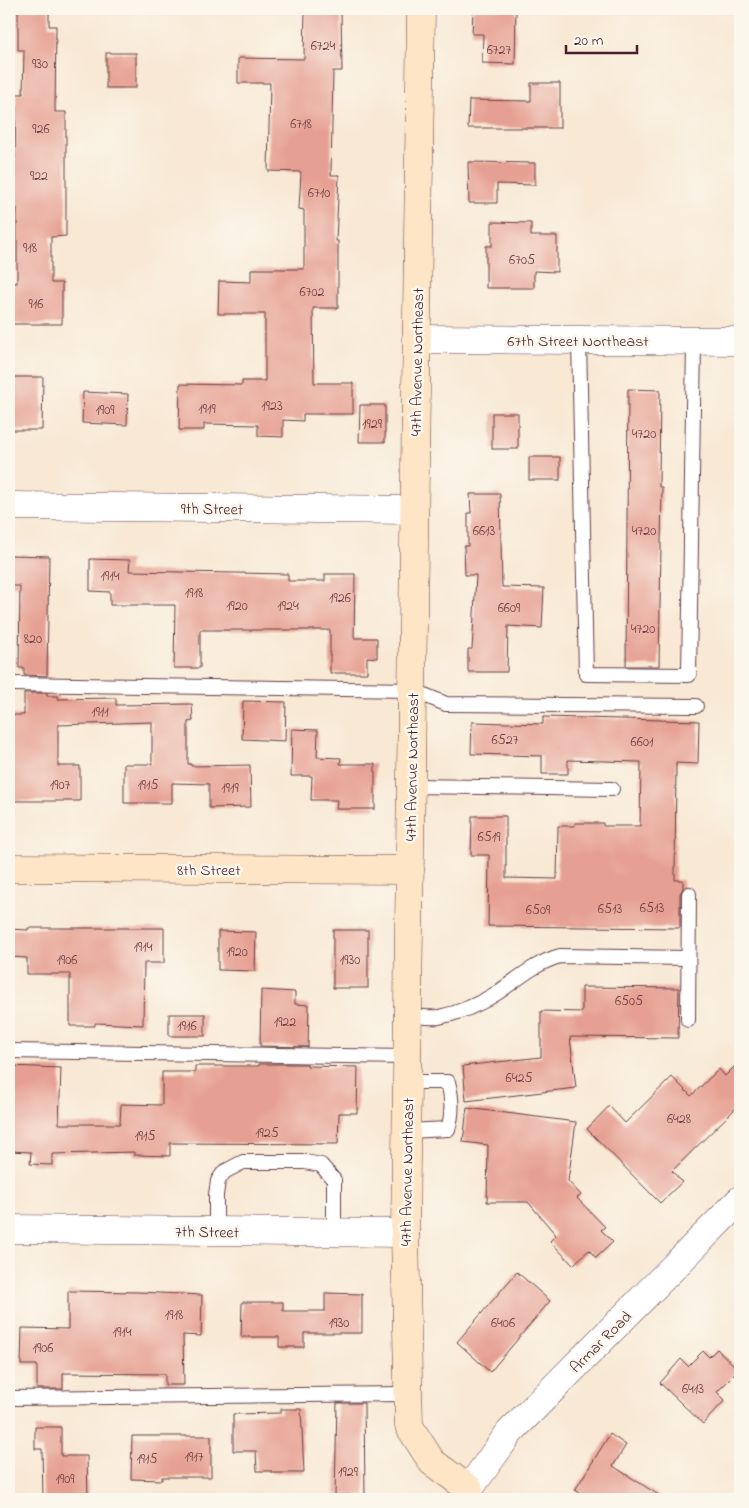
<svg xmlns="http://www.w3.org/2000/svg" width="749" height="1508" viewBox="0 0 749 1508" font-family="'Indie Flower',sans-serif">
<style>
.building{fill:#e6a093}
.lines{fill:none;stroke-linecap:round;stroke-linejoin:round}
.lane-casing{stroke:#643d44;stroke-width:16}
.street-casing{stroke:#643d44;stroke-width:29}
.secondary-casing{stroke:#643d44;stroke-width:29}
.lane{stroke:#fff;stroke-width:14}
.street{stroke:#fff;stroke-width:28}
.secondary{stroke:#fde5c5;stroke-width:28}
.labels{text-anchor:middle;stroke-width:5;stroke-linejoin:round;paint-order:stroke}
.number-label{font-size:14px;fill:#713f45}
.street-label{font-size:16px;fill:#4a1f2b;stroke:#fbf7ec}
</style>
<rect width="100%" height="100%" fill="#fbf7ec"/>
<filter id="ink" filterUnits="userSpaceOnUse"><feTurbulence type="fractalNoise" baseFrequency=".02" numOctaves="2"/><feDisplacementMap in="SourceGraphic" scale="10" xChannelSelector="R" yChannelSelector="G"/><feConvolveMatrix kernelMatrix="1 2 1 2 8 2 1 2 1" color-interpolation-filters="sRGB"/></filter>
<filter id="wash" filterUnits="userSpaceOnUse"><feTurbulence type="fractalNoise" baseFrequency=".0096" numOctaves="4" result="noise"/><feDisplacementMap in="SourceGraphic" scale="20" xChannelSelector="R" yChannelSelector="G"/><feGaussianBlur stdDeviation="1.12" result="paint"/><feColorMatrix in="noise" values="0 0 0 0 0 0 0 0 0 0 0 0 0 0 0 0 0 1.4 0 .05"/><feComposite in="paint" operator="in"/></filter>
<g filter="url(#wash)">
<rect width="100%" height="100%" fill="#f8e8d4"/>
<g id="blocks">
<g class="building">
<path d="M18,9h31v17h7l-1,86h11v124l-15,1v46h11v41h-53l1,-41h7v-75h-5v-50l3,1 1,-65h7l1,-44h-6z"/>
<path d="M305,9h36l1,62h-9l-2,104h8l-3,66h2v67h-25l1,75h39v31h-50v7l-20,-1v17l-25,-1v-11l-54,-1v6h-25l1,-46 62,1v-4h23v-67h-47l1,-33 32,1v-13h53v-59l-5,-1 2,-37 -33,-1 2,-88h-32v-25l66,1z"/>
<path d="M473,9h43l-1,55 -33,-1 1,-29h-11z"/>
<rect x="106" y="53" width="30" height="35"/>
<path d="M531,83h29v45h-92l1,-28 62,1z"/>
<path d="M468,162l67,1v22l-38,-1v19h-28z"/>
<path d="M492,222l39,1v13h26v36l-23,-1v17h-48v-42h6z"/>
<path d="M9,377h34l-1,53h-33z"/>
<path d="M628,389l32,1 -1,97h3l-3,179h-33z"/>
<path d="M83,392l45,2 -1,31 -45,-2z"/>
<path d="M360,405h25v37h-26z"/>
<rect x="492" y="413" width="26" height="36"/>
<rect x="529" y="457" width="31" height="23"/>
<path d="M470,494h30l2,93 42,1 -2,40 -34,-2 -1,46h-39v-23h4l1,-15 3,-59h-11l-1,-29h4v-33h3z"/>
<path d="M9,555l40,1 -2,120 -23,-1v-7h-5l1,-82h-11z"/>
<path d="M90,559l40,1 -1,11 159,3v7h37v-7h30l-1,64h23v20l-10,-1v16h-37v-43h-130v38h-26l1,-63h-65v-13l-20,-1z"/>
<path d="M24,693h23v3h11v3l58,-1v7l76,-1 1,17 -5,1v42h3v2l59,-1 1,42 -42,1v-24l-37,-1v20h-48v-39h28v-42l-94,3v41h22v35h-71v-86h15z"/>
<path d="M243,701l43,1 -1,39 -43,-2z"/>
<path d="M543,717l156,4 -1,43 -22,-1 -1,117h8v8l-3,6v34l-192,-2 1,-71h-18l1,-39h34v62l51,1 1,-53h17v-3h28v3h37l1,-64 -73,-2v14h-26v-18l-71,-2 1,-32 71,2z"/>
<path d="M292,729l26,1 -1,27 24,1 -1,6h35v45h-39l1,-9h-26l1,-24h-21z"/>
<path d="M28,928h136v35h-20l-1,62 -48,-2v3h-25v-52h-43v-16l-18,-1v-28l19,1z"/>
<rect x="333" y="930" width="35" height="58"/>
<path d="M218,931l38,1 -1,39 -37,-1z"/>
<path d="M582,987l97,1 -1,50 -108,-1 6,51 -110,13 -3,-35 78,-9v-46l41,1z"/>
<path d="M261,990l34,2v12l14,1 -1,42 -48,-1z"/>
<rect x="169" y="1014" width="36" height="22"/>
<path d="M740,1061v43l-68,67 10,11 -22,21 -73,-74 22,-23 16,17 47,-46 19,19 28,-27 6,7z"/>
<path d="M259,1064h48v2l51,1 -1,46h-18l-1,31 -168,-1v13l-36,-1v-3l-82,2v11l-22,-1 1,-12 -22,-1v-85l52,2 -2,56h61l1,-20 41,1v-33h33v-6h64z"/>
<path d="M467,1108l109,14 -8,59 13,14 -4,3 28,29 -4,3 12,12 -17,16 -7,-8 -16,15 -23,-24 6,-6 -28,-33h-41l1,-57 -25,-3z"/>
<path d="M517,1272l33,29 -60,71 -33,-30z"/>
<path d="M68,1291l70,1 64,3 -1,41 -18,-1 1,50h-19v-11l-102,-1v16h-26v-24h-16l1,-37 46,1z"/>
<path d="M325,1293l37,1v39h-58v14h-25v-10h-38l1,-35h41v9h42z"/>
<path d="M717,1349l22,21 -22,22 8,8 -22,24 -43,-41 21,-24 7,7 15,-15 6,6z"/>
<path d="M337,1403h27l1,92h-30z"/>
<path d="M281,1409h20l3,64h-32v-2h-15l-1,-20h-23v-37l48,-1z"/>
<path d="M35,1427h26v29h26l1,43h-45l-1,-50h-7z"/>
<path d="M610,1434l16,11 -13,21 52,33h-75l-15,-9z"/>
<path d="M132,1436h79v41h-49v3l-31,-1z"/>
</g>
</g>
</g>
<g filter="url(#ink)">
<use href="#blocks" fill-opacity="0" stroke="#643d44" stroke-width="1"/>
<g class="lines">
<defs>
<g id="lane">
<path d="M579,340l7,334 103,1 5,-334"/>
<path d="M9,684l403,6 34,14 250,2"/>
<path d="M411,786l201,3"/>
<path d="M408,1016c10,0 21,2 31,1 20,-4 41,-13 58,-24 21,-14 38,-30 63,-37l128,2"/>
<path d="M688,1020l1,-126"/>
<path d="M9,1051l398,6"/>
<path d="M407,1131l41,-2c5,-15 4,-32 0,-47h-41"/>
<path d="M216,1231v-36l2,-14 6,-9 19,-10h62l16,3 13,15v52"/>
<path d="M9,1398l399,-4"/>
</g>
<g id="street">
<path d="M416,339l324,2"/>
<path d="M9,506l405,4"/>
<path d="M9,1229l396,4"/>
<path d="M469,1489l41,-57 230,-232"/>
</g>
<g id="secondary">
<path d="M421,9l-16,1224 4,193 23,36 37,27 -4,10"/>
<path d="M9,868l401,2"/>
</g>
</defs>
<use href="#lane" class="lane-casing"/>
<use href="#street" class="street-casing"/>
<use href="#secondary" class="secondary-casing"/>
<use href="#lane" class="lane"/>
<use href="#street" class="street"/>
<use href="#secondary" class="secondary"/>
</g>
</g>
<g class="labels">
<g class="number-label">
<text x="323" y="50">6724</text>
<text x="499" y="54">6727</text>
<text x="40" y="68">930</text>
<text x="301" y="128">6718</text>
<text x="41" y="133">926</text>
<text x="39" y="180">922</text>
<text x="319" y="197">6710</text>
<text x="30" y="252">918</text>
<text x="522" y="264">6705</text>
<text x="312" y="296">6702</text>
<text x="36" y="308">916</text>
<text x="272" y="410">1923</text>
<text x="207" y="413">1919</text>
<text x="105" y="414">1909</text>
<text x="372" y="428">1929</text>
<text x="644" y="438">4720</text>
<text x="484" y="535">6613</text>
<text x="644" y="535">4720</text>
<text x="110" y="580">1914</text>
<text x="194" y="597">1918</text>
<text x="340" y="602">1926</text>
<text x="237" y="610">1920</text>
<text x="288" y="610">1924</text>
<text x="509" y="612">6609</text>
<text x="643" y="633">4720</text>
<text x="33" y="643">820</text>
<text x="100" y="716">1911</text>
<text x="505" y="744">6527</text>
<text x="642" y="746">6601</text>
<text x="60" y="789">1907</text>
<text x="148" y="789">1915</text>
<text x="230" y="792">1919</text>
<text x="489" y="841">6519</text>
<text x="652" y="912">6513</text>
<text x="610" y="913">6513</text>
<text x="538" y="914">6509</text>
<text x="143" y="951">1914</text>
<text x="237" y="956">1920</text>
<text x="67" y="964">1906</text>
<text x="350" y="964">1930</text>
<text x="629" y="1005">6505</text>
<text x="285" y="1026">1922</text>
<text x="187" y="1030">1916</text>
<text x="519" y="1082">6425</text>
<text x="679" y="1123">6428</text>
<text x="267" y="1137">1925</text>
<text x="145" y="1140">1915</text>
<text x="174" y="1319">1918</text>
<text x="339" y="1327">1930</text>
<text x="503" y="1327">6406</text>
<text x="122" y="1336">1914</text>
<text x="43" y="1352">1906</text>
<text x="693" y="1393">6413</text>
<text x="194" y="1461">1917</text>
<text x="147" y="1463">1915</text>
<text x="348" y="1476">1929</text>
<text x="65" y="1483">1909</text>
</g>
<g class="street-label">
<text x="578" y="346">67th Street Northeast</text>
<text transform="translate(416 362) rotate(-89)" y="6">47th Avenue Northeast</text>
<text transform="translate(212 508) rotate(1)" y="6">9th Street</text>
<text transform="translate(411 767) rotate(-89)" y="6">47th Avenue Northeast</text>
<text x="209" y="875">8th Street</text>
<text transform="translate(406 1172) rotate(-89)" y="6">47th Avenue Northeast</text>
<text transform="translate(207 1231) rotate(1)" y="6">7th Street</text>
<text transform="translate(600 1341) rotate(-45)" y="6">Armar Road</text>
</g>
</g>
<rect width="749" height="1508" fill="none" stroke="#fbf7ec" stroke-width="30"/>
<path d="M566 45v8h71v-8" fill="none" stroke="#4a1f2b" stroke-width="2.5"/>
<text x="574" y="45" font-size="15" fill="#4a1f2b" stroke="#fbf7ec" stroke-width="4" paint-order="stroke">20 m</text>
</svg>
